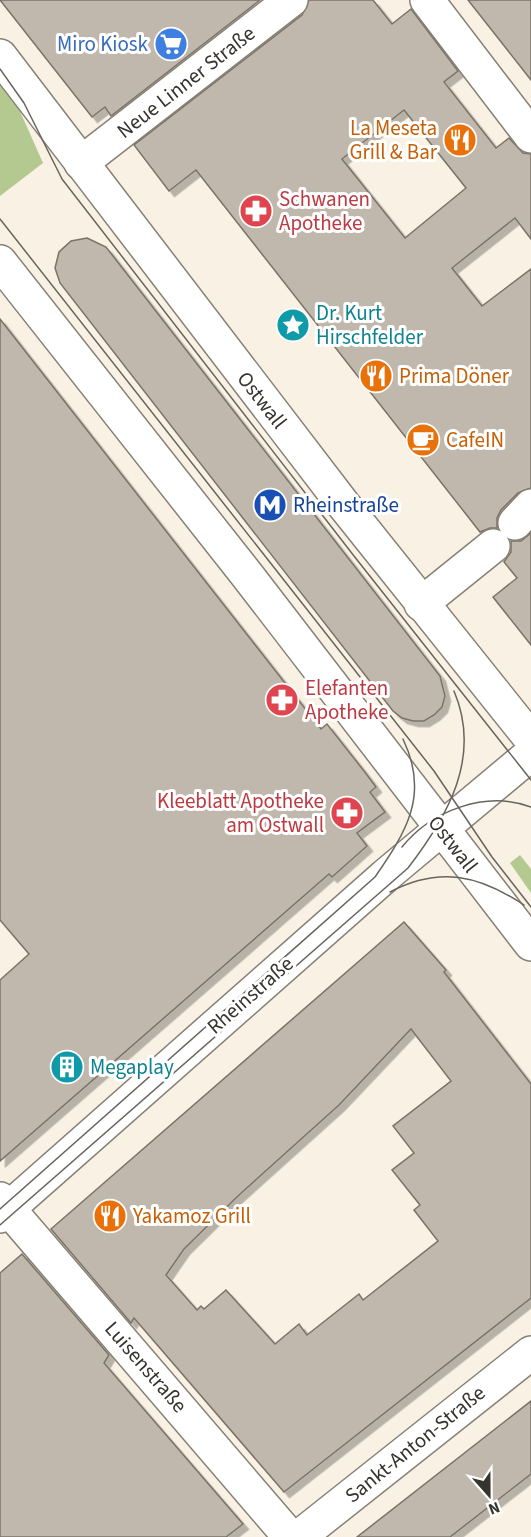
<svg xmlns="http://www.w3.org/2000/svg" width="531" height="1537" viewBox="0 0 531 1537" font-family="'Source Sans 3',sans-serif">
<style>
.green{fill:#b3c98f}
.building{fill:#c1b8ad;stroke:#7b7368;stroke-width:1.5;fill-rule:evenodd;filter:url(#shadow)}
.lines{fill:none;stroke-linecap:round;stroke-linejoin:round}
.street-casing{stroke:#878075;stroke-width:36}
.secondary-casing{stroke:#878075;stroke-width:36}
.street{stroke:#fff;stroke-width:33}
.secondary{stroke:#fff;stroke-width:33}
.tram{stroke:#69645d;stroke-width:1.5}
.labels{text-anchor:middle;stroke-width:6;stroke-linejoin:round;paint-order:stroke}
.shop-label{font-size:21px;fill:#366cbe;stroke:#fff;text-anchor:end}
.street-label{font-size:21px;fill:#37342f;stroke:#fff}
.food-label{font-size:21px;fill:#c56008;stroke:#fff;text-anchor:start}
.health-label{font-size:21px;fill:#be3a42;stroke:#fff;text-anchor:start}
.culture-label{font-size:21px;fill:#0d838f;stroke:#fff;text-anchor:start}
.transit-label{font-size:21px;fill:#164399;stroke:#fff;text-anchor:start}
</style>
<defs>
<filter id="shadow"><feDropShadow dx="5.5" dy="5.5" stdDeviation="0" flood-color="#0004"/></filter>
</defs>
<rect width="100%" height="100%" fill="#f9f1e4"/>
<g class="green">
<path d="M0,82l19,27 24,54 -43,33z"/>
<path d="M520,855l11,14v24l-21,-30z"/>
</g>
<g class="building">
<path d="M0,0h260l-149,116 -6,-9 -13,10z"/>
<path d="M309,0h64l19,24 19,-15 47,62 -14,11 52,66 13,-10 14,15 8,1v85l-16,-21 -63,50 30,38 49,-37v219l-13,5 -17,17 -4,8v10h-7l-10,4 -284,-362 -27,21 -35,-46 168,-130zM404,110l62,78 -61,50 -63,-79z"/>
<path d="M468,0h63v80z"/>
<path d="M87,238l19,9 334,429 5,20 -3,11 -8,8 -10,6h-11l-11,-3 -9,-7 -333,-428 -5,-15 4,-16 12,-11z"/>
<path d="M0,319l321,410 6,-5 37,47 12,16 -6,5 15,20 -28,21 10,13 -35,31 -3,-3 -329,287v-181l29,-26 -29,-34z"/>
<path d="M531,533v112l-38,-48 24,-19 -13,-16 7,-10v-11h10z"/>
<path d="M404,922l42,48 -2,2 87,112v214l-247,194 -150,-174 -3,5 -80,-94zM411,1029l40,52 -58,45 21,27 -22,17 28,35 -6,5 24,31 -75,59 -4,-6 -52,41 -8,-11 -24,20 -49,-54 -22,19 -3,-3 -4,4 -31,-35 18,-26 55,-54 100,-90z"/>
<path d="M22,1254l87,101 -5,8 139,161 -17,13h-226v-264z"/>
<path d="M531,1401v73l-81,63h-93z"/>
</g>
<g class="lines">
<defs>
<g id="street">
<path d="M427,0l104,136"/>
<path d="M81,163l210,-163"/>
<path d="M515,523l16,-17"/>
<path d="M421,604l72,-58"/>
<path d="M0,1199l290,338"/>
<path d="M0,1216l385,-340 146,-122"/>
</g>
<g id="secondary">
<path d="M0,56l343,448 188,235"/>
<path d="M0,262l247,313 284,369"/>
<path d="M299,1537l232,-184"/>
</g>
</defs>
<use href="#street" class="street-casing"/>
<use href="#secondary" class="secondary-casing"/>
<use href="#street" class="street"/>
<use href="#secondary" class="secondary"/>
<g class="tram">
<path d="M0,69l24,34 38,76 292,377 177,224"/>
<path d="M0,219l434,552 58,86 39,50"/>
<path d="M402,847c29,-36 83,-57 129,-40"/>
<path d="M390,892c49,-26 89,-17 134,13"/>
<path d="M0,1209l375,-332c31,-45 55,-82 28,-138"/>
<path d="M0,1225l408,-357c40,-52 74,-111 46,-177"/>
</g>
</g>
<defs>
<symbol id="supermarket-disc" viewBox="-11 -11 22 22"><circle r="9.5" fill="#3f7fe0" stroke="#fff"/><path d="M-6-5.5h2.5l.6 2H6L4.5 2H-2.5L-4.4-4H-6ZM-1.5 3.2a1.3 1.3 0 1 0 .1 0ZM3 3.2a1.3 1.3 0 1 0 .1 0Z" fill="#fff"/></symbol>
<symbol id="restaurant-disc" viewBox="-11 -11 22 22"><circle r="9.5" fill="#e8710a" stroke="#fff"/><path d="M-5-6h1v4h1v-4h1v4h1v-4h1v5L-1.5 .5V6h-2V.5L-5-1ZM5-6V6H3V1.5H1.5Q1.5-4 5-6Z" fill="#fff"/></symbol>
<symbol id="pharmacy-disc" viewBox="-11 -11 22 22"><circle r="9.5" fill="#e0444e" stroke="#fff"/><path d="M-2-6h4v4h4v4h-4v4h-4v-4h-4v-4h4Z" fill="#fff"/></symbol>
<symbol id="sight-disc" viewBox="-11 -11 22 22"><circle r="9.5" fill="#0f9aa8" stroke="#fff"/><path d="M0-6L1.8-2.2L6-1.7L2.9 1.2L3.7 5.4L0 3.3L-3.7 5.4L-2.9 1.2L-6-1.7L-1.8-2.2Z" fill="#fff"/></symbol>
<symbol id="cafe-disc" viewBox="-11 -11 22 22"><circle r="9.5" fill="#e8710a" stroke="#fff"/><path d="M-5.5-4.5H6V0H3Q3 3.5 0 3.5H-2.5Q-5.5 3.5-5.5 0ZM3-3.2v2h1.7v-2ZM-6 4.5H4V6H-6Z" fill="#fff"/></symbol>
<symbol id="metro-disc" viewBox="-11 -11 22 22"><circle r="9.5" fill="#1a4fb4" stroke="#fff"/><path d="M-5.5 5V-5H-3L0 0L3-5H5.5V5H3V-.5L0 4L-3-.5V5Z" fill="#fff"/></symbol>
<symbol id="building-disc" viewBox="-11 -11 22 22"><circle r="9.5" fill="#0f9aa8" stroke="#fff"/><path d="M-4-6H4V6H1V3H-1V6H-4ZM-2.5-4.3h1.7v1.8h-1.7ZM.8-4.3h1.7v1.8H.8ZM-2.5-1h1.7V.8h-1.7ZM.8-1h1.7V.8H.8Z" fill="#fff"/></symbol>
</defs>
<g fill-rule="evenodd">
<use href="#supermarket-disc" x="152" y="25" width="38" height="38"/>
<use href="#restaurant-disc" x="441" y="121" width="38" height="38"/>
<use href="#pharmacy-disc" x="237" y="192" width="38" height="38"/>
<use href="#sight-disc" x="274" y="306" width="38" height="38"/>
<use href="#restaurant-disc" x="357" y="357" width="38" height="38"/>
<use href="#cafe-disc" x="404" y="421" width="38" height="38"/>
<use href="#metro-disc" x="251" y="486" width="38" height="38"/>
<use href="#pharmacy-disc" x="263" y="681" width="38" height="38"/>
<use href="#pharmacy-disc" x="328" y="794" width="38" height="38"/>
<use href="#building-disc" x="48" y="1048" width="38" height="38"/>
<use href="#restaurant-disc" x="91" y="1197" width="38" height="38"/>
</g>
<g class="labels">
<g class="shop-label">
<text x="148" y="51">Miro Kiosk</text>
</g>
<g class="street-label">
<text transform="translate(186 82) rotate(-38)" y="7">Neue Linner Straße</text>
<text transform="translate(262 400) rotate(52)" y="7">Ostwall</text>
<text transform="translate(453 844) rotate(52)" y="7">Ostwall</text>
<text transform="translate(250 995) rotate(-41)" y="7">Rheinstraße</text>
<text transform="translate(146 1367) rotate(49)" y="7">Luisenstraße</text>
<text transform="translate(415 1444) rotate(-39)" y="7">Sankt-Anton-Straße</text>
</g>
<g class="food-label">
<text x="437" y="135" text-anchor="end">La Meseta<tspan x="437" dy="24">Grill &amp; Bar</tspan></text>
<text x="399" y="383">Prima Döner</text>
<text x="446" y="447">CafeIN</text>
<text x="133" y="1223">Yakamoz Grill</text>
</g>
<g class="health-label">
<text x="279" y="206">Schwanen<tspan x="279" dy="24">Apotheke</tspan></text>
<text x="305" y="695">Elefanten<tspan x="305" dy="24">Apotheke</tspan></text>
<text x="324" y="808" text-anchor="end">Kleeblatt Apotheke<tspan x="324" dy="24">am Ostwall</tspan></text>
</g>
<g class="culture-label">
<text x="316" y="320">Dr. Kurt<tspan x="316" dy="24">Hirschfelder</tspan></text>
<text x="90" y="1074">Megaplay</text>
</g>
<g class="transit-label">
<text x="293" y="512">Rheinstraße</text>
</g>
</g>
<g transform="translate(489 1495) rotate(159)" stroke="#ffffff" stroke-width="4.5" paint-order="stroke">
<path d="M0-4.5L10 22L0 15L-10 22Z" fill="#37342f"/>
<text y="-9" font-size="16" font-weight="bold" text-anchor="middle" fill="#37342f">N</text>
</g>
</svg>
